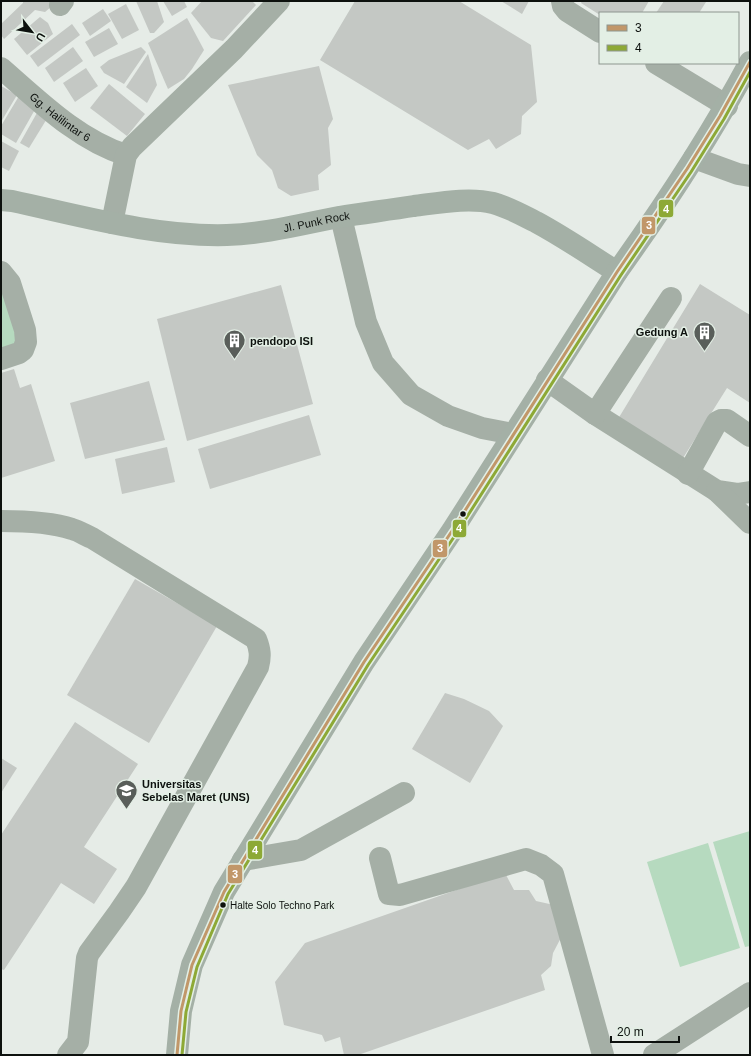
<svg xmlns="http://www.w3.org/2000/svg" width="751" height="1056" font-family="Helvetica,sans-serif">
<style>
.green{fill:#b6dabf}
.building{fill:#c4c8c4}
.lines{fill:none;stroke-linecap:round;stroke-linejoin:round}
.minor{stroke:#a5afa6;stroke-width:22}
.major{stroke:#a4b0a6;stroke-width:22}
.bus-1-casing{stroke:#e3efe5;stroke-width:6}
.bus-2-casing{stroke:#e3efe5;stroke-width:6}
.bus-1{stroke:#c19769;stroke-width:3}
.bus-2{stroke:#8da936;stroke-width:3}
.bus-dot{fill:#0d110e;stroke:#e3efe5;stroke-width:1.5}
.labels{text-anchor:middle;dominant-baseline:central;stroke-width:3;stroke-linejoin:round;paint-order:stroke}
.bus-label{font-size:10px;fill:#0d110e;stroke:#e3efe5;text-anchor:start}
.street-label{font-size:11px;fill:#0d110e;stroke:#e3efe5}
.poi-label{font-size:11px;font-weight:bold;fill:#0d110e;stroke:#e3efe5;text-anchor:start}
.line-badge{stroke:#e3efe5;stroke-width:1.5}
.badge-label{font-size:11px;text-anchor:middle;font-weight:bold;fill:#fff}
</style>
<rect width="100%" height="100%" fill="#e6ece7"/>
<!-- green -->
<g class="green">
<path d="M1,288L12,318L17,344L1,352Z"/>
<path d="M750,831V946L745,947L713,842Z"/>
<path d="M708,843L740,948L680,967L647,862Z"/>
</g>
<!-- building -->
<g class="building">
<path d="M23,1H58L45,12L35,10L4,39L1,35V24L23,3Z"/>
<path d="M136,1H157L164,22L154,33H150Z"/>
<path d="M163,1H184L187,7L172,16Z"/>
<path d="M202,1H252L256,5L223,41L211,38L191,13Z"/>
<path d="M355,1H459L531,45L537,102L522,116L521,134L496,149L489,139L468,150L320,60Z"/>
<path d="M501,1H529L522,14Z"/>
<path d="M582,1H649L642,13H600V15L581,3Z"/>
<path d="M664,1H705L706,2L699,13H656Z"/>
<path d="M126,4L139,30L122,39L108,14Z"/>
<path d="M103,9L111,21L90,36L82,23Z"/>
<path d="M40,17L48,23L53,34L27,55L14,39Z"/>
<path d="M187,18L204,50L192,69L184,79L168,89L148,43Z"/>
<path d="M72,24L80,35L38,67L30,56Z"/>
<path d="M109,28L118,44L94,57L85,42Z"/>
<path d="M73,47L83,61L54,82L45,68Z"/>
<path d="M141,47L146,52L124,84L104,73L100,67L109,60Z"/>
<path d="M148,54L157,85L147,103L126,87Z"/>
<path d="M319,66L333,119L328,128L331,165L318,175L319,190L291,196L278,188L272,170L257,155L228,85Z"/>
<path d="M86,68L98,86L75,102L63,83Z"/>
<path d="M109,84L145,114L127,136L90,108Z"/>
<path d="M1,86L17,95L1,122Z"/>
<path d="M19,96L37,106L16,143L1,134V126Z"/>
<path d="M38,111L48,117L29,148L20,143Z"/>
<path d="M1,141L19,151L9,171L1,167Z"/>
<path d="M700,284L750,315V403L727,388L683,458L618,419Z"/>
<path d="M281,285L313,404L187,441L157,319Z"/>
<path d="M14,369L20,388L31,384L55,461L1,478V373Z"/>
<path d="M149,381L165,440L85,459L70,403Z"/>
<path d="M309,415L321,455L210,489L198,449Z"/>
<path d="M167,447L175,482L122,494L115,459Z"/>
<path d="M135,579L217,626L149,743L67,695Z"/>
<path d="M445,693L464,699L489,711L503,726L470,783L412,749Z"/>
<path d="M75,722L138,764L84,847L117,869L94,904L61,883L4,970L1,969V835Z"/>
<path d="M1,758L17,768L1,793Z"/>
<path d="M505,873L514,890H529L536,901L554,905L565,930L553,953L551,966L541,975L545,990L358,1055H344L340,1037L325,1042L322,1035L284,1025L275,982L305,943Z"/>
</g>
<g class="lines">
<!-- minor -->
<g class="minor">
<path d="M562,1L563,6L567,11L600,32"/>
<path d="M60,5L63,1"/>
<path d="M656,63L727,106"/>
<path id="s1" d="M1,68C39,101 78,140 126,155"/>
<path d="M694,158L738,174L750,176"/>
<path d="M341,217L366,322L383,363L411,395L448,416L482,428L513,434"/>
<path d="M112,223L126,155L132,147L234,49L279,1"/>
<path d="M1,272L10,283L25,330L26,342L23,350L19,353L1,359"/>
<path d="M547,380L595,414L717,491L737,494L750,492"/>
<path d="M595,414L671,298"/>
<path d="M688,474L717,422L721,420H727L750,436"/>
<path d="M717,491L750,523"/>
<path d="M1,521C23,521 51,522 72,529C79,531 85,535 92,538L256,639C260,649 261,656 258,667L136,887L119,912L89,953L87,958L78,1042L68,1055"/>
<path d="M380,858L389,894L400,895L526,859L541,865L553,874L603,1055"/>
<path d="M243,860L301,850L404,793"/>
<path d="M654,1055L750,993"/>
</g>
<!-- major -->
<g class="major">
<path id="s2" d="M1,200L12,201C82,216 155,237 227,235C265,234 302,224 339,217C364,213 389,210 414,206C438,203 469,197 493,203C508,207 522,215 536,222C564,237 590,255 617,272"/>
<path d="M177,1055L181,1011L192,965L224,892L364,662L452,531L617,272C665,205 711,135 750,62"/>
</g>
<defs>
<path id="bus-1" d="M177,1055L181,1011L192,965L224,892L364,662L452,531L617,272L687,169L720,116L750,62"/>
<path id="bus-2" d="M182,1055L186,1012L197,967L228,894L368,665L456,534L621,275L691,172L724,119L750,72"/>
</defs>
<!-- bus-1 casing -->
<use href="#bus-1" class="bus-1-casing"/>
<!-- bus-2 casing -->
<use href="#bus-2" class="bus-2-casing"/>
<!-- bus-1 -->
<use href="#bus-1" class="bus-1"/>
<!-- bus-2 -->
<use href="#bus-2" class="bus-2"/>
</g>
<!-- icons -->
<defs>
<symbol id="building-pin" viewBox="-11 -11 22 30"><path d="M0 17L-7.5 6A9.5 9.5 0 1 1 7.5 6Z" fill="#595e5a" stroke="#e3efe5"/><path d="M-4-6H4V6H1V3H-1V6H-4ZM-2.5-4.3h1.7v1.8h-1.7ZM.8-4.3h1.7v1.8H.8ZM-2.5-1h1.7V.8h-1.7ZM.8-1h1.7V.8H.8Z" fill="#fff"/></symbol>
<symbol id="university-pin" viewBox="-11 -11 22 30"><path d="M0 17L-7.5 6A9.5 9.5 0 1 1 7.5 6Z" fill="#595e5a" stroke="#e3efe5"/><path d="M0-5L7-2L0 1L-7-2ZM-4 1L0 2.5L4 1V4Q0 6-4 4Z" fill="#fff"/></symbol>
</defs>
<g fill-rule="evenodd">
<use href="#building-pin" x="692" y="320" width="25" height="34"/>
<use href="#building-pin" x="222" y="328" width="25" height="34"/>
<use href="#university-pin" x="114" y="778" width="25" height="34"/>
</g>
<!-- markers -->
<g class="bus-dot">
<circle cx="463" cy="514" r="3.5"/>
<circle cx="223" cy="905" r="3.5"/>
</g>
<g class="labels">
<!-- bus labels -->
<g class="bus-label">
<text x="230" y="905">Halte Solo Techno Park</text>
</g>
<!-- street labels -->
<g class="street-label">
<text stroke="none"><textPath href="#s1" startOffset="77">Gg. Halilintar 6</textPath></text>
<text stroke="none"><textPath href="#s2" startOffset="320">Jl. Punk Rock</textPath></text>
</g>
<!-- poi labels -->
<g class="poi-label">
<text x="688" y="332" text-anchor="end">Gedung A</text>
<text x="250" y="341">pendopo ISI</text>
<text x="142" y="784">Universitas<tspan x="142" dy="13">Sebelas Maret (UNS)</tspan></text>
</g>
</g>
<g class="line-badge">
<rect x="658" y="199" width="16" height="19" rx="4" fill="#8da936"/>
<rect x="641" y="216" width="15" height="19" rx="4" fill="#c19769"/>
<rect x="452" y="519" width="15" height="19" rx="4" fill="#8da936"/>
<rect x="432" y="539" width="16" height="19" rx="4" fill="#c19769"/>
<rect x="247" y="840" width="16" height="20" rx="4" fill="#8da936"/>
<rect x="227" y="864" width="16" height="20" rx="4" fill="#c19769"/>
</g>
<g class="badge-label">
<text x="666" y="213">4</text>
<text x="649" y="229">3</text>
<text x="459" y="532">4</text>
<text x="440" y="552">3</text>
<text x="255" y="854">4</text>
<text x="235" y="878">3</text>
</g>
<!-- border -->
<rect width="751" height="1056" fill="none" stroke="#0d110e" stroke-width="4"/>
<!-- legend -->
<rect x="599" y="12" width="140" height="52" fill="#e3efe5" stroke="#8d968f"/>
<rect x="607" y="25" width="20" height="6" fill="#c19769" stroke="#8d968f"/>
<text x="635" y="32" font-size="12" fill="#0d110e">3</text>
<rect x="607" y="45" width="20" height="6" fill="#8da936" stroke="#8d968f"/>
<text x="635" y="52" font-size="12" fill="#0d110e">4</text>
<!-- north arrow -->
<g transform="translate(32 32) rotate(121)" stroke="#e3efe5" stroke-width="3" paint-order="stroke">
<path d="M0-3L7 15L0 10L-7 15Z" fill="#0d110e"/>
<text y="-6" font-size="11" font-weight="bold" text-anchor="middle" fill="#0d110e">U</text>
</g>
<!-- scale -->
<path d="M611 1036v6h68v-6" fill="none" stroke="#0d110e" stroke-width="2"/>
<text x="617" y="1036" font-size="12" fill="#0d110e" stroke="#e3efe5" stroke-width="3" paint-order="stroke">20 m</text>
</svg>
